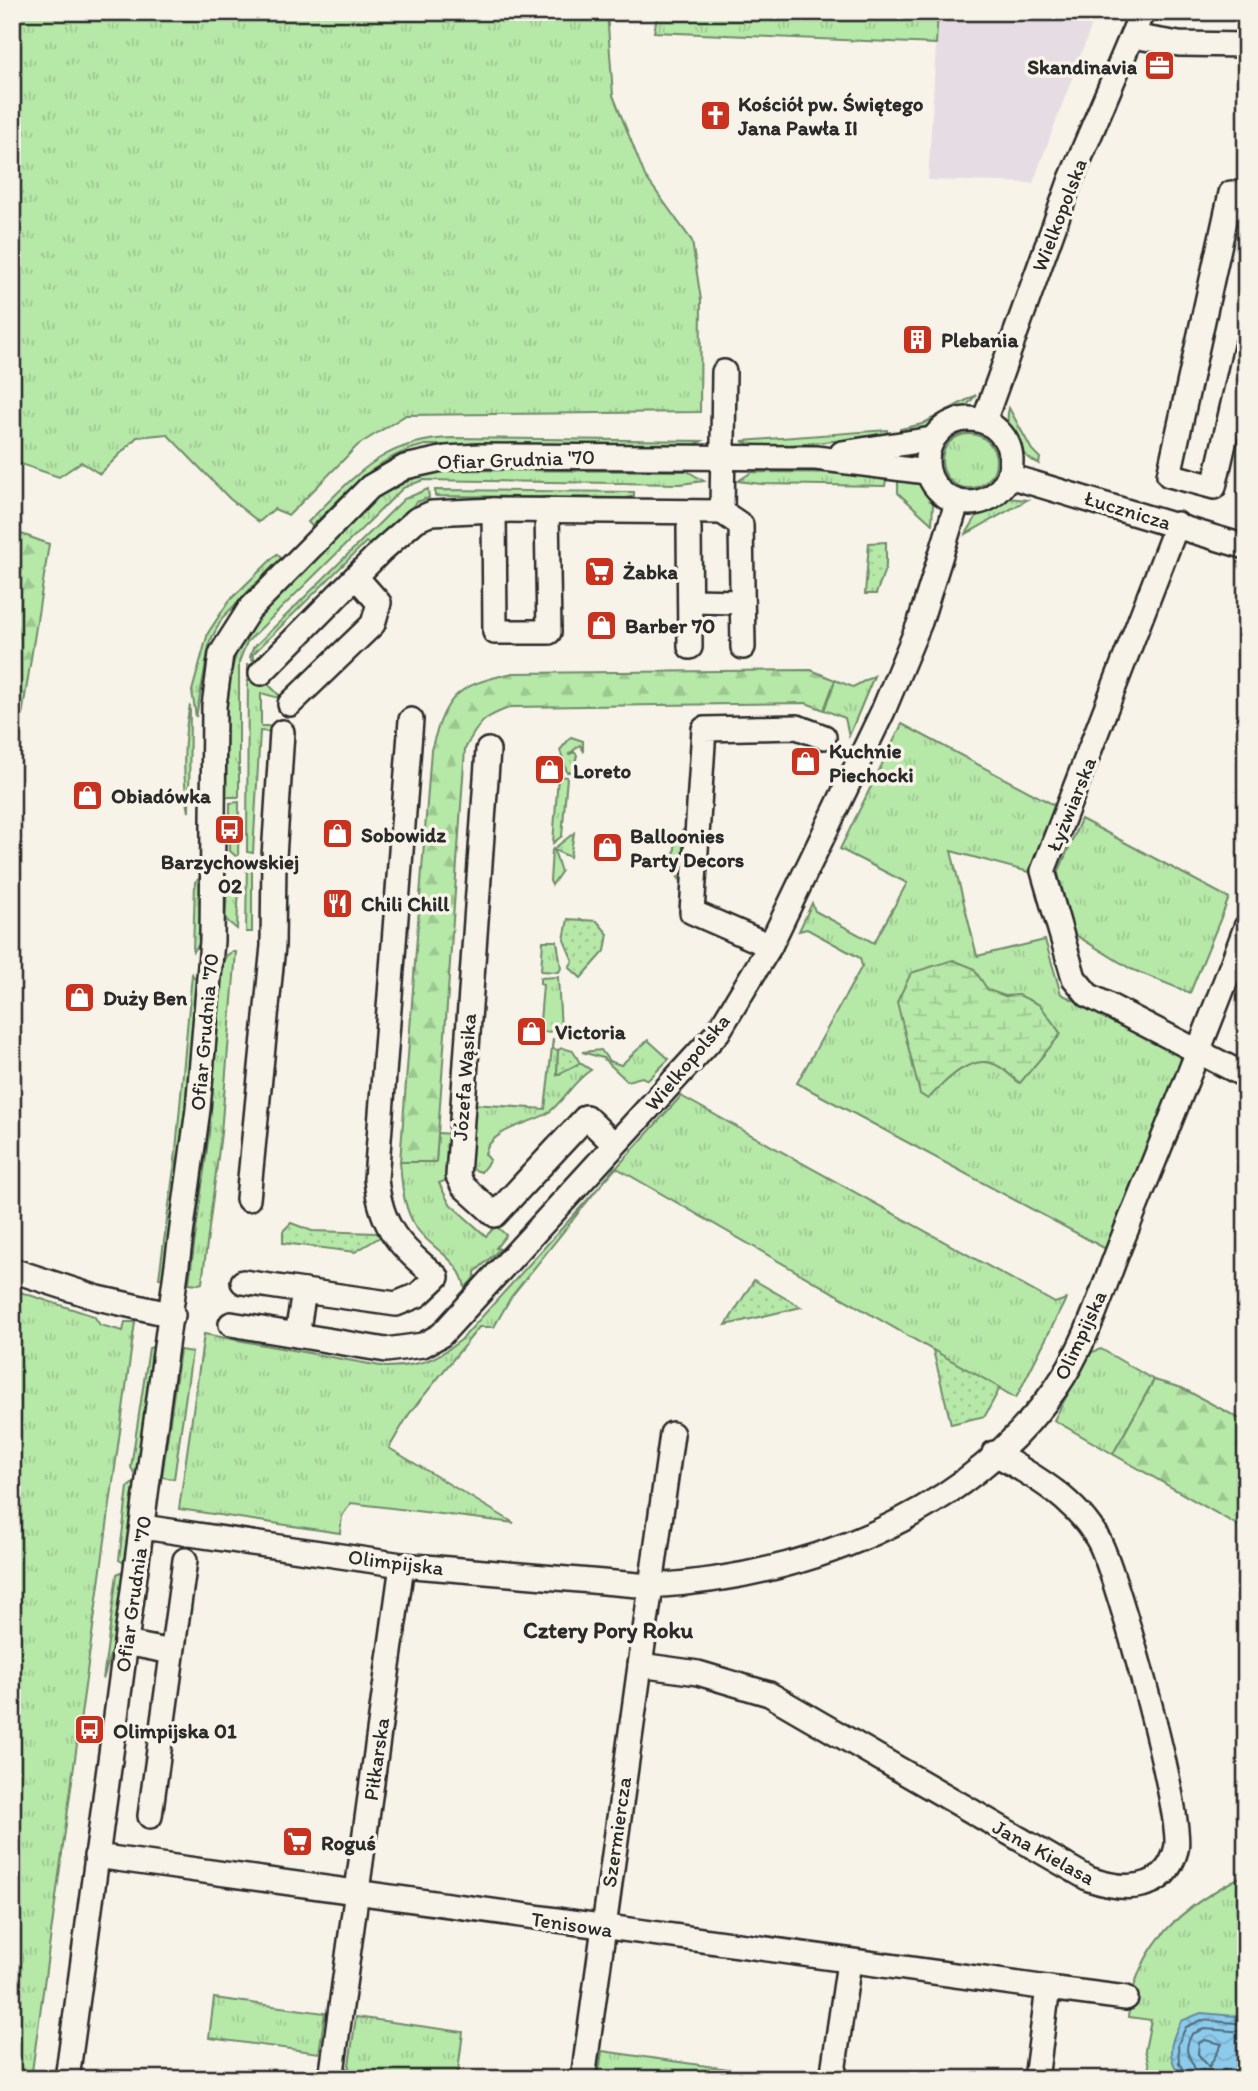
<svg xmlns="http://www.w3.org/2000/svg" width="1258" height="2091" font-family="Itim,sans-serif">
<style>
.built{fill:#e6dde4}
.grass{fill:url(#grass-tufts);stroke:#708a6a;stroke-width:2}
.forest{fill:url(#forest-firs);stroke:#708a6a;stroke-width:2}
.wetland{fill:url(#wetland-marsh);stroke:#708a6a;stroke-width:2}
.park{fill:url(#park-dots);stroke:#708a6a;stroke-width:2}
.water{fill:url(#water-waves);stroke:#658b9f;stroke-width:2}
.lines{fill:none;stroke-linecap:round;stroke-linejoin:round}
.shore{stroke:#526b78;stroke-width:2}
.minor-casing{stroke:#2b2b2b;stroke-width:28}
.minor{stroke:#f7f3e8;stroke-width:23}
.labels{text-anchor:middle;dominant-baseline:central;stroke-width:7;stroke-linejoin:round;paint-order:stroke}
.poi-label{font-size:21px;font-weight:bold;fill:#2b2b2b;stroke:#f7f3e8;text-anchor:start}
.street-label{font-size:21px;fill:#2b2b2b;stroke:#f7f3e8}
.neighbourhood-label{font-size:23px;font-weight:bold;fill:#2b2b2b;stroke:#f7f3e8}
</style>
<defs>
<pattern id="grass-tufts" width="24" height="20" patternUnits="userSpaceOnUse" patternTransform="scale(1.75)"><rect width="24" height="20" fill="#b6e8a8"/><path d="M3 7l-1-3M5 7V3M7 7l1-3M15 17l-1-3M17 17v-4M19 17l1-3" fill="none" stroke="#9dc791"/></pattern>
<pattern id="forest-firs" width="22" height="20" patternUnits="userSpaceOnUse" patternTransform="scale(1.75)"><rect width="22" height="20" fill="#b6e8a8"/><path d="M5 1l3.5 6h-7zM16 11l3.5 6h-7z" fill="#9dc791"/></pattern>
<pattern id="wetland-marsh" width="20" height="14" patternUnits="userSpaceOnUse" patternTransform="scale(1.75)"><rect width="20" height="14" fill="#b6e8a8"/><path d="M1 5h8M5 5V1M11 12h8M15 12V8" fill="none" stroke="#9dc791"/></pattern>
<pattern id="park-dots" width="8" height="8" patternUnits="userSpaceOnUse" patternTransform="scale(1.75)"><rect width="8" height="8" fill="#b6e8a8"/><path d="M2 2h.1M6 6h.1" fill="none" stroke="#9dc791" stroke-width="1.8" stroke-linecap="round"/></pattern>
<pattern id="water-waves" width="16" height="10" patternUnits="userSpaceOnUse" patternTransform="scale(1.75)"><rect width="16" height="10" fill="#8ccbec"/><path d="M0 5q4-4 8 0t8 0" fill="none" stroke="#79aecb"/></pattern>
</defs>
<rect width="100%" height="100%" fill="#f7f3e8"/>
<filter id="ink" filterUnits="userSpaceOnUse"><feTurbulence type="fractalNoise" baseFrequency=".0143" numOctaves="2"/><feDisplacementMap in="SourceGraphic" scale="14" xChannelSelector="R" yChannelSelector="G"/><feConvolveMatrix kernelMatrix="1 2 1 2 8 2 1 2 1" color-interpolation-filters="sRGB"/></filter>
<g filter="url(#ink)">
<!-- built -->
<path class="built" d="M938,12H1092L1093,22L1033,183L928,180Z"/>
<!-- grass -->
<g class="grass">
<path d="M12,12H607L613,95L645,176L692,241L701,300L700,412L406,415L358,445L289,515L274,509L259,522L230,499L167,434L137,437L100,474L81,462L59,477L12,461Z"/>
<path d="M658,12H938L936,44L654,32Z"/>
<path d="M976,395L961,412L946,416L925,430L898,435L900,429L922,424Z"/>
<path d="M1009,408L1032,450L1040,458L1039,464C1019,455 1003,430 1009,408Z"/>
<path d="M887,430V436L758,448L742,441Z"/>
<circle cx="969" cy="461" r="27"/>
<path d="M453,438L702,441L691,447L425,445C376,456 346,493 312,526L308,522C354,477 383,439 453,438Z"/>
<path d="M445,470L687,471L704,481L680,484L423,480L403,488L247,642L239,662V797H226L227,689L237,650L248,628L283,589L378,496L413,478Z"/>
<path d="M752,472L887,473L885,486L761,484L738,481Z"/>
<path d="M898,473L922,483L933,504L932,524L898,493Z"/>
<path d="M428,489L429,498L417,502L371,546L366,542L252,655L262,669L250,657L253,648L404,499Z"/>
<path d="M435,490L634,492V496L626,498L435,496Z"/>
<path d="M1008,498L1027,500L966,534L978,514Z"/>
<path d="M277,554L281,558L223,617L210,641L196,717L192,691L208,633L229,601Z"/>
<path d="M248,664L279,695V698L261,693V726H270V732L260,731L253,853L247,852Z"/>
<path d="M874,676L849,736L845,718L824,710L835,680L853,687Z"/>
<path d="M190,705L189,812C182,779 183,738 190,705Z"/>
<path d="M902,724L1056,806L1029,872L951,851L977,956L1045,940L1061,994L1186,1053L1106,1249L797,1083L862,966L860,958L807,929L799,931L812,903L815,911L874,943L907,883L840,849Z"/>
<path d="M571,737L583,741V750L580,745L568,755L574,752L577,755L573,772H567L560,750Z"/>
<path d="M558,776L567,777L562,836L553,843Z"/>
<path d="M239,802L238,858L230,851V803Z"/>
<path d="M1081,819L1229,898L1190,993L1131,969L1074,934L1058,873Z"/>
<path d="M574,833L570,857L554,850L561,872L552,885L550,881L552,850Z"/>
<path d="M247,858H252V932H246Z"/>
<path d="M200,878V944L193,951L195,882Z"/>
<path d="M228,879L239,884L237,929L225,919Z"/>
<path d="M543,941H557L561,968L559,972L541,971Z"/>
<path d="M232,952H236L221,1133L202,1283L199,1284L189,1283L209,1134L222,966L226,956Z"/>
<path d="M192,974L197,981L189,1093L166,1279L159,1278L175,1161Z"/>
<path d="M558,977L561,1030L539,1033L543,985L540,984V978Z"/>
<path d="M553,1038V1049L558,1050L557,1075L580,1063L591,1070C573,1081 564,1101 548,1113C529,1125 491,1128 485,1154L490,1160L481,1172L466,1167L473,1104L545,1109Z"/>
<path d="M648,1040L669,1059L648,1080L642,1077L627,1081L603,1058L582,1052L601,1050L609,1061L621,1065Z"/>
<path d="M681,1096L1055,1303L1066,1299L1016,1398L615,1167L511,1297L494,1327H479L409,1414L389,1448L514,1523L351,1503L342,1516L340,1533L179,1509L204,1334L386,1367C420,1366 434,1361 461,1340Z"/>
<path d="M438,1133L453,1134L452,1178L439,1183L449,1203L486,1236L496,1226L506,1235L496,1248L500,1249L475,1272V1277L465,1288C461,1260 434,1251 418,1230C403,1209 402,1186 400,1162H436Z"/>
<path d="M14,1290L94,1316L100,1325L123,1331L125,1322H135L31,2079H12Z"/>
<path d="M156,1346L138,1474L134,1473L131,1467L149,1348Z"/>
<path d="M1101,1349L1154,1380L1113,1454L1054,1420L1089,1353Z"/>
<path d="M180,1350L192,1352L174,1479L162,1477Z"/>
<path d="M132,1484H137L124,1563L119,1560L128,1487Z"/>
<path d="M123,1571L114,1641L103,1680L117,1574Z"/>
<path d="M1246,1874V2079H1152L1145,2050L1151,2020L1128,2017C1136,1943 1183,1906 1246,1874Z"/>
<path d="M214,1998L325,2013L319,2053L209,2038Z"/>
<path d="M356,2017L463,2032L457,2079H347Z"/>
<path d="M602,2051L798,2079H598Z"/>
</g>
<!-- forest -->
<g class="forest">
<path d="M16,532L49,544L12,780V534Z"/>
<path d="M811,670L835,680L824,710L806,703L512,707C484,716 478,723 465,749L436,1162H400L431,750C447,694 455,686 513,673Z"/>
<path d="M1154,1380L1182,1388L1246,1422V1530L1113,1454Z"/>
</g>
<!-- wetland -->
<path class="wetland" d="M953,960L973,968L988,990L1005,996L1019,995L1040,1005L1061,1034L1020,1083C1012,1078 1006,1070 998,1066C972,1051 944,1082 928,1099L920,1094L897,1002L911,973Z"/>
<!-- park -->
<g class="park">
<path d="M886,542V566L876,594H865L869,543Z"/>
<path d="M689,825L687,861L679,879L673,870L676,836Z"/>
<path d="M568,919L597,921L608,934L605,951L581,978L569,967L573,961L564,940Z"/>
<path d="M562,1048L573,1051L580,1063L557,1075L558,1050Z"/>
<path d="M291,1223L312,1231L377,1233L380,1237L355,1252L283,1243V1231Z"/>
<path d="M754,1280L801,1307L726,1325Z"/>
<path d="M933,1350L1000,1388L985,1416L951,1424Z"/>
</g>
<!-- water -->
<path class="water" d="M1201,2013L1246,2017V2055L1234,2079H1184C1165,2058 1169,2044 1181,2021Z"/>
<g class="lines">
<!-- shore -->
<g class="shore">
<path d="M1205,2040L1222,2044L1209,2067L1198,2054L1199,2043Z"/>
<path d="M1188,2079L1179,2063L1178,2044L1186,2027L1202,2020L1246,2024"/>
<path d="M1197,2079C1196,2058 1179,2057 1192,2034L1204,2029L1246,2032"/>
</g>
<defs>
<g id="minor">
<path d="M1132,36L1179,44L1246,45"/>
<path d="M1246,194L1231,193L1169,475L1214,487L1246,347"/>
<circle cx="969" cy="461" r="42"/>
<path d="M984,421L1071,179L1142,12"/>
<path d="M842,453L932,439"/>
<path d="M1009,476L1246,547"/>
<path d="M494,510L495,632H549L547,510"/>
<path d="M722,512L741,525L743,647"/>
<path d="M1177,524L1043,871L1074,978L1088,995L1246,1076"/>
<path d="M689,528L690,647"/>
<path d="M690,601L742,602"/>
<path d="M261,673L381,551L416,520L432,513L494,510L722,512L724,372"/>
<path d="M290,704L373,624L379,603L357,578"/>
<path d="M488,750L458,1176L463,1186L495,1215L586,1117L614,1144"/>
<path d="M770,946L692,912L704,729L797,727L824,737"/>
<path d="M248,1199L273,946L274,857L282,732"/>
<path d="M12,1270L98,1298L173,1315"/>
<path d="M243,1282L304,1291"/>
<path d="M231,1324L386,1350L423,1345L441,1335L718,1032L770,946L883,711L920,622L957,503"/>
<path d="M297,1335L304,1291L396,1304L418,1295L437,1277C400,1246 381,1229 376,1179L411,720"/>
<path d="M143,1527L402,1565L650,1586C804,1577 963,1518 1056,1388C1087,1344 1103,1287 1123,1238C1165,1134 1207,1032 1246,927"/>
<path d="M126,1643L172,1652"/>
<path d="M640,1665L698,1673L769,1694L1089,1879C1123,1891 1165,1893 1176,1850C1185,1819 1117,1574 1099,1541C1076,1499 1034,1476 994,1453"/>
<path d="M150,1816L185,1560"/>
<path d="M96,1856L1048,1988L1036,2079"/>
<path d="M1048,1988L1126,1998"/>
<path d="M67,2079L198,1109L212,941L214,706L221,654L249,610L370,487L405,467L446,458L479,456L816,458L927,472"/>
<path d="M331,2079L402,1565"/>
<path d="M583,2079L672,1434"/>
<path d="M832,2079L849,1962"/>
</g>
</defs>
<!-- minor casing -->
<use href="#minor" class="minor-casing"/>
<!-- minor -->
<use href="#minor" class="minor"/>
</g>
</g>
<!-- icons -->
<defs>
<symbol id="office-square" viewBox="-11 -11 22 22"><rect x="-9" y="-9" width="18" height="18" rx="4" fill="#c8321e" stroke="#f7f3e8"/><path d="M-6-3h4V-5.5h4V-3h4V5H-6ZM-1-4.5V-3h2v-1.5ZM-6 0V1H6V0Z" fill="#fff"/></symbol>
<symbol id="church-square" viewBox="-11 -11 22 22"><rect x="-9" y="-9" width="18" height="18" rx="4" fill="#c8321e" stroke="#f7f3e8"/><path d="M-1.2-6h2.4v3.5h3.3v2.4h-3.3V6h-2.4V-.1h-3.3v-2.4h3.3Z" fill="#fff"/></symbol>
<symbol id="building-square" viewBox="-11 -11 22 22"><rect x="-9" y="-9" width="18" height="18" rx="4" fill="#c8321e" stroke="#f7f3e8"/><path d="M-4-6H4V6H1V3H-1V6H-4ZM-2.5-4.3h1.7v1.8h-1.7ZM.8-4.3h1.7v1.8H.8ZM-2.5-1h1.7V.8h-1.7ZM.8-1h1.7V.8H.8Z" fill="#fff"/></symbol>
<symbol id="supermarket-square" viewBox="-11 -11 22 22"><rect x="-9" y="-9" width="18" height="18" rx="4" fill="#c8321e" stroke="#f7f3e8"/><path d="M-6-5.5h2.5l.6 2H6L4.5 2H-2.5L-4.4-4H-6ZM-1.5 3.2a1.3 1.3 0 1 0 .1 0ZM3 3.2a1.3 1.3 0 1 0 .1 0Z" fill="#fff"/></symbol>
<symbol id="shop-square" viewBox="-11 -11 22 22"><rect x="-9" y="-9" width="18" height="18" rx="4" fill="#c8321e" stroke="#f7f3e8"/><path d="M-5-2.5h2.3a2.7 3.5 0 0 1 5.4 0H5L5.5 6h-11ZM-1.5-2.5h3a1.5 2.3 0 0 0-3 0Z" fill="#fff"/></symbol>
<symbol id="bus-square" viewBox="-11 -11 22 22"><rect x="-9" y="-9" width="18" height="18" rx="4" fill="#c8321e" stroke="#f7f3e8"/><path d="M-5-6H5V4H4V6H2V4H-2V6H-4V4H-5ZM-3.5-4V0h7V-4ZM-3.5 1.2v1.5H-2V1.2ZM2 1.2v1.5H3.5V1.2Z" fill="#fff"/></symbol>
<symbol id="restaurant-square" viewBox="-11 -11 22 22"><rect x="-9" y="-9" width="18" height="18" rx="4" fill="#c8321e" stroke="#f7f3e8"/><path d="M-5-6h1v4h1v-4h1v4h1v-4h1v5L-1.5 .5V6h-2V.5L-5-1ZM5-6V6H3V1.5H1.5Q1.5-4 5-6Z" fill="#fff"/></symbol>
</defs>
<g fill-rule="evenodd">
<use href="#office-square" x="1142" y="48" width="35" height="35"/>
<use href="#church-square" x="698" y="98" width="35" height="35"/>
<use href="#building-square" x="900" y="322" width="35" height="35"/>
<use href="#supermarket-square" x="582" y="554" width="35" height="35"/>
<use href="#shop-square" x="584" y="608" width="35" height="35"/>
<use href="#shop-square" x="788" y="744" width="35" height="35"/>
<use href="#shop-square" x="532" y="752" width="35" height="35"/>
<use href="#shop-square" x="70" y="778" width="35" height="35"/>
<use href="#bus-square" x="212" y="812" width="35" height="35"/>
<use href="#shop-square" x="320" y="816" width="35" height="35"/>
<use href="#shop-square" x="590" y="830" width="35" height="35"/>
<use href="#restaurant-square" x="320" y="886" width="35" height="35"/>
<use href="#shop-square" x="62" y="980" width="35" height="35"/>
<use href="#shop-square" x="514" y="1014" width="35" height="35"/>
<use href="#bus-square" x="72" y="1712" width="35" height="35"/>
<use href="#supermarket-square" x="280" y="1824" width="35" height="35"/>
</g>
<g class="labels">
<!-- poi labels -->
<g class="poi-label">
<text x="1137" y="66" text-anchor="end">Skandinavia</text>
<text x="738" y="103">Kościół pw. Świętego<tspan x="738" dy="24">Jana Pawła II</tspan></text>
<text x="941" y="339">Plebania</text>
<text x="623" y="571">Żabka</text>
<text x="625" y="625">Barber 70</text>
<text x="829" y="750">Kuchnie<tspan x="829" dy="24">Piechocki</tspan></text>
<text x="573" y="770">Loreto</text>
<text x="111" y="795">Obiadówka</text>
<text x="361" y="834">Sobowidz</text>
<text x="630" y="835">Balloonies<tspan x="630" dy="24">Party Decors</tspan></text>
<text x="230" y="861" text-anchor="middle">Barzychowskiej<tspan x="230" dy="24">02</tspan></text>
<text x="361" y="903">Chili Chill</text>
<text x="103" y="997">Duży Ben</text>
<text x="555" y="1031">Victoria</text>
<text x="113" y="1730">Olimpijska 01</text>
<text x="321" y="1842">Roguś</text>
</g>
<!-- street labels -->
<g class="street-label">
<text transform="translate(1059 215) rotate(-69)">Wielkopolska</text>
<text transform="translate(516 459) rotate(-2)">Ofiar Grudnia '70</text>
<text transform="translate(1128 510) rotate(17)">Łucznicza</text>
<text transform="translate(1071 804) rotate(-68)">Łyżwiarska</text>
<text transform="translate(204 1032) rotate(-85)">Ofiar Grudnia '70</text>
<text transform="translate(687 1062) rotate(-50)">Wielkopolska</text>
<text transform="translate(464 1077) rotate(-86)">Józefa Wąsika</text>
<text transform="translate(1080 1335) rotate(-65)">Olimpijska</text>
<text transform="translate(396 1562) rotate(7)">Olimpijska</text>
<text transform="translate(133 1594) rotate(-82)">Ofiar Grudnia '70</text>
<text transform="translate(376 1759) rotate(-82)">Piłkarska</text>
<text transform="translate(616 1832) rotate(-82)">Szermiercza</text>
<text transform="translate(1044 1852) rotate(29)">Jana Kielasa</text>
<text transform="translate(572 1924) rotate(8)">Tenisowa</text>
</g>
<!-- neighbourhood labels -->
<g class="neighbourhood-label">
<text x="608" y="1630">Cztery Pory Roku</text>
</g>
</g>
<!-- margin -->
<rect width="1258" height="2091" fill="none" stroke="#f7f3e8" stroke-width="42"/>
<rect x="21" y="21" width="1216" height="2049" fill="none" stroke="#2b2b2b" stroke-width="2.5" filter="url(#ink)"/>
</svg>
